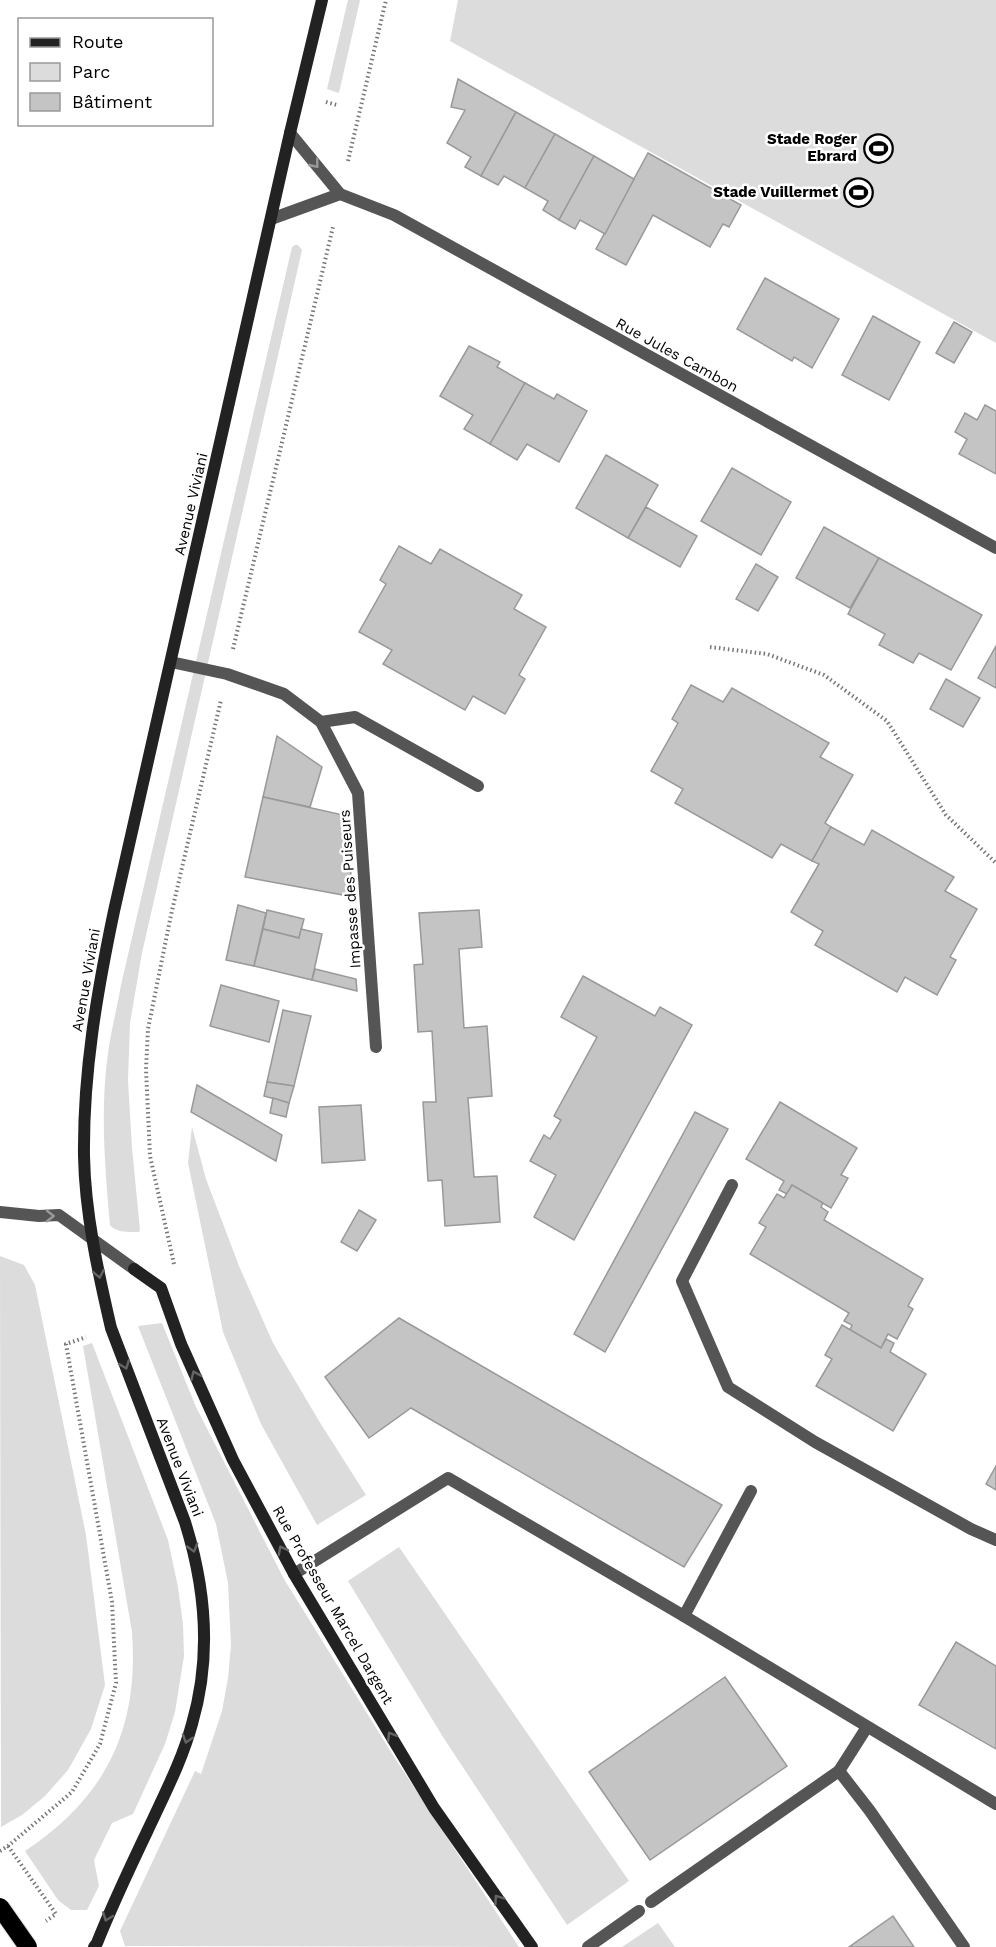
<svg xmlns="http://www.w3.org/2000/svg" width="996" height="1947" font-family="'Work Sans',sans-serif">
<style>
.green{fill:#dcdcdc}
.building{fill:#c4c4c4;stroke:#999;stroke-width:1.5}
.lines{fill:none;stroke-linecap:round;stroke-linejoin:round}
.path{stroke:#777;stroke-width:4;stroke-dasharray:1.5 3;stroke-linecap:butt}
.lane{stroke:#555;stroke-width:12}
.street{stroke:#555;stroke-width:12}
.secondary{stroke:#222;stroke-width:12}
.highway-bridge-casing{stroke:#dbdbdb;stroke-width:20;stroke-linecap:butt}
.highway-bridge{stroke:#000;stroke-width:18}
.oneway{stroke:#999}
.oneway2{stroke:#646464}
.labels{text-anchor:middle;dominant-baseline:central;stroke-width:5;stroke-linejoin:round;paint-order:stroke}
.poi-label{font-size:15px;font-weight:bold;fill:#000;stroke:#fff;text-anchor:end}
.street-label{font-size:15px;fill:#000;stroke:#fff}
</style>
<rect width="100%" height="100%" fill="#fff"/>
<!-- green -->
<g class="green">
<path d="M348,0H360L339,93L327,89Z"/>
<path d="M458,0H996V343L450,41Z"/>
<path d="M295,245H298L302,250L142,953L130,1023L128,1080L132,1148L140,1230L139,1232C130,1232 116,1233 110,1225C105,1169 100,1110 108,1053C111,1031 117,1008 121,985L292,247Z"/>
<path d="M192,1127L206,1179L239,1266L273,1343L319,1421L366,1495L317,1525L261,1424L223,1332L188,1163Z"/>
<path d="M0,1256L24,1265L35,1285L86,1535L105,1685L91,1729L68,1770L45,1796L22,1815L1,1827Z"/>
<path d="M162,1323L196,1407L284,1579L391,1752L519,1947L125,1946L120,1931L195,1771L201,1774L222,1711L228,1678L231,1645L228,1583L216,1524L138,1326Z"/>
<path d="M92,1343L168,1540L178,1587L183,1624L184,1656L175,1712L165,1744L133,1814L112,1823L94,1860L99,1886L87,1910H71L58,1900L25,1851C106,1797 139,1730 132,1632L83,1346Z"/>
<path d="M399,1547L629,1881L567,1925L443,1737L348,1581Z"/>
<path d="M658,1923L675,1947H622Z"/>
</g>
<!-- building -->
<g class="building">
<path d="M458,79L516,112L481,176L465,167L471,157L447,143L465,110L451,107Z"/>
<path d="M516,112L555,134L525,188L504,176L498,185L481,176Z"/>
<path d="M555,134L594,156L559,220L543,210L548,201L525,188Z"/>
<path d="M648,153L741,205L729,227L723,224L710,247L653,215L626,265L596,249Z"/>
<path d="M594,156L634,179L605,234L580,220L575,229L559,220Z"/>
<path d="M765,278L839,319L812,368L794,357L792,361L737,329Z"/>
<path d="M873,316L920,342L889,400L842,375Z"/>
<path d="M954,322L972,332L954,363L936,353Z"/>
<path d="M469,346L500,362L497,367L525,383L490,444L464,429L473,415L440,396Z"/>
<path d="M525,383L554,399L557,394L587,411L559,462L527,444L517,460L490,444Z"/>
<path d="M985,405L996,411V474L959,454L967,439L955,432L965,413L977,420Z"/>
<path d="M606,455L658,485L628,538L576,508Z"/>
<path d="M732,468L791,502L761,555L701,521Z"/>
<path d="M646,507L697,536L680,567L628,538Z"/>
<path d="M824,527L879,558L850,608L796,578Z"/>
<path d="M399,546L431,564L440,549L522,595L514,609L546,627L519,675L525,679L505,714L473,696L465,710L383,664L392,650L359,632L386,584L380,580Z"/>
<path d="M879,558L982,615L951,670L919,653L913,663L879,645L885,634L848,614Z"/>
<path d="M756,564L778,577L758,611L736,599Z"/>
<path d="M996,646V688L978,678Z"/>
<path d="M946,679L980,698L963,727L930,709Z"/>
<path d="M691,685L723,702L732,688L829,743L820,757L853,775L825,823L831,827L812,861L781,844L772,858L675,803L683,789L651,771L678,723L672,719Z"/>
<path d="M277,736L322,767L310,807L263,797Z"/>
<path d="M263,797L343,815L354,897L245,877Z"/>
<path d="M831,827L864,845L872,830L954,877L945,891L977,909L950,957L956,960L937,995L905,977L897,992L815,945L823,931L791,912L819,864L812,861Z"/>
<path d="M238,905L266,913L254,966L226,960Z"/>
<path d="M267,910L304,919L299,938L263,929Z"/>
<path d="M479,910L482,947L459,949L464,1028L487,1026L492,1096L468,1098L474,1177L497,1176L500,1222L445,1226L442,1180L428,1181L423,1102H436L432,1031L418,1032L414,965L423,964L419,913Z"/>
<path d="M263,929L299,938L301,929L322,934L312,980L254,966Z"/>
<path d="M315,969L356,979L357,991L312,980Z"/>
<path d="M583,976L655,1016L660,1007L692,1025L574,1240L534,1217L556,1175L530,1161L544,1135L550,1139L561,1120L554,1116L597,1037L561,1017Z"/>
<path d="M221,985L279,1001L269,1042L210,1026Z"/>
<path d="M283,1010L311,1016L294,1086L267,1082Z"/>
<path d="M267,1082L294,1086L289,1103L264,1096Z"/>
<path d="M197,1085L282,1135L276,1161L191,1112Z"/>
<path d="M273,1098L289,1103L286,1117L270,1113Z"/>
<path d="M780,1102L857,1148L841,1175L848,1178L831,1208L792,1185L787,1194L779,1190L784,1181L746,1159Z"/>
<path d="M361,1105L365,1160L322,1163L319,1107Z"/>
<path d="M695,1112L728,1129L605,1352L574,1334Z"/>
<path d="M792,1185L823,1203L821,1207L828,1212L824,1220L923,1279L908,1306L913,1309L897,1339L888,1334L881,1348L850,1330L852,1325L844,1321L849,1313L750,1254L766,1227L759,1223L777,1194L784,1198Z"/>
<path d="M359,1210L376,1220L357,1251L341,1242Z"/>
<path d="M399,1318L722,1505L684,1567L411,1408L369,1438L325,1377Z"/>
<path d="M842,1325L881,1348L886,1339L894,1343L890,1352L926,1374L893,1431L816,1386L832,1359L825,1355Z"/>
<path d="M996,1466V1490L986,1484Z"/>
<path d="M956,1642L996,1666V1749L919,1705Z"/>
<path d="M725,1677L787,1766L650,1860L589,1772Z"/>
<path d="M893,1916L914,1947H849Z"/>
</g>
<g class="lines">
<!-- path -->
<g class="path">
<path d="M326,102L337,105"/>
<path d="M348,161L386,0"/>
<path d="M710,647L767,654L824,675L887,721L946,815L996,863"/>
<path d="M233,649L333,227"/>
<path d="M174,1264L150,1156L146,1069L148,1029L171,915L221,700"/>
<path d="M8,1846L56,1914L46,1921"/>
<path d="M0,1851L8,1846L72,1792L100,1744L116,1683L112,1602L66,1344L86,1337"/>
</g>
<!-- lane -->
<g class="lane">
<path d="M321,722L355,717L478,786"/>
<path d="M732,1185L682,1281L728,1387L815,1442L971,1529L996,1540"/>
<path d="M294,1574L448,1478L684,1616L751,1491"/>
<path d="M684,1616L996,1804"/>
<path d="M867,1727L839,1771L870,1811L964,1947"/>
<path d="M651,1902L839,1771"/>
<path d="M588,1947L639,1911"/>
</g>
<!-- street -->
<g class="street">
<path d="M290,133L340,194L394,215L996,548"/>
<path d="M271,219L340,194"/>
<path d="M171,662L227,674L284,694L321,722L358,793L376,1047"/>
<path d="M0,1212L39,1216L59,1215L134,1269"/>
</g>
<!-- secondary -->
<g class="secondary">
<path d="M134,1269L161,1288L181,1344L233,1460L294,1574L434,1808L532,1947"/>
<path d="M94,1947L97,1943C114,1900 134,1859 154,1817C168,1787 183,1757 192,1724C212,1656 206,1589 185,1522L111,1328C98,1272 85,1213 84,1156C83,1073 97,992 114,911L290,133L322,0"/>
</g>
<defs>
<path id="highway-bridge" d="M0,1907L28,1947"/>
</defs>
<!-- highway-bridge casing -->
<use href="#highway-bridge" class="highway-bridge-casing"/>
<!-- highway-bridge -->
<use href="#highway-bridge" class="highway-bridge"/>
</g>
<!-- one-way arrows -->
<defs><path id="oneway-chevron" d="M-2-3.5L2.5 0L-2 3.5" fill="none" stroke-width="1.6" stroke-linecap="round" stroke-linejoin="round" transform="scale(1.5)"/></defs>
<g class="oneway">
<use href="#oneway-chevron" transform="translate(315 164) rotate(51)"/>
<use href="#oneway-chevron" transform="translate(50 1216)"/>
</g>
<g class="oneway2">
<use href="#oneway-chevron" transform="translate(99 1274) rotate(79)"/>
<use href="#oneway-chevron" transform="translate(125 1365) rotate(69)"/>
<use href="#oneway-chevron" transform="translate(195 1375) rotate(-114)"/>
<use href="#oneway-chevron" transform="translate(193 1548) rotate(74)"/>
<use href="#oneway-chevron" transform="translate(282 1550) rotate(-118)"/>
<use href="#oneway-chevron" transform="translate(391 1736) rotate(-121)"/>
<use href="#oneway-chevron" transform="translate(187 1739) rotate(108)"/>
<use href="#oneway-chevron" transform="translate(498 1899) rotate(-125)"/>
<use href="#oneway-chevron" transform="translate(107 1917) rotate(111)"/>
</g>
<!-- icons -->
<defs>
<symbol id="stadium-ring" viewBox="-11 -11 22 22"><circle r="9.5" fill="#fff" stroke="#000" stroke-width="1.5"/><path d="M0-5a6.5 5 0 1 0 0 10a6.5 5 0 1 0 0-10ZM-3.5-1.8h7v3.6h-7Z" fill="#000"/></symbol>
</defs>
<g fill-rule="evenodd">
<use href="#stadium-ring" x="862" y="132" width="33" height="33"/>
<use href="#stadium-ring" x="842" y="176" width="33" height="33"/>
</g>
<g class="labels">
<!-- poi labels -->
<g class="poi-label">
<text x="857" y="139">Stade Roger<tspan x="857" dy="17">Ebrard</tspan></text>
<text x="838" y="192">Stade Vuillermet</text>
</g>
<!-- street labels -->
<g class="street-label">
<text transform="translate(677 355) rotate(29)">Rue Jules Cambon</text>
<text transform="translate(191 504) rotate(-77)">Avenue Viviani</text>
<text transform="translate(350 889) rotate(-94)">Impasse des Puiseurs</text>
<text transform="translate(86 980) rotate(-80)">Avenue Viviani</text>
<text transform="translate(180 1467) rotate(69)">Avenue Viviani</text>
<text transform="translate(333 1605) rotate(60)">Rue Professeur Marcel Dargent</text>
</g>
</g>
<!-- legend -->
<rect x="18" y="18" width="195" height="108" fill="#ffffff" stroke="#999999" stroke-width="1.5"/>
<rect x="30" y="38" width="30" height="9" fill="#222222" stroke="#999999" stroke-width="1.5"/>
<text x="72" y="48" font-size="18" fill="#000000">Route</text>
<rect x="30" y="63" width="30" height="18" fill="#dcdcdc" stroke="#999999" stroke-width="1.5"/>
<text x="72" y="78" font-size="18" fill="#000000">Parc</text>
<rect x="30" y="93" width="30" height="18" fill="#c4c4c4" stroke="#999999" stroke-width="1.5"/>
<text x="72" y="108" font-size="18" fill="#000000">Bâtiment</text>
</svg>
